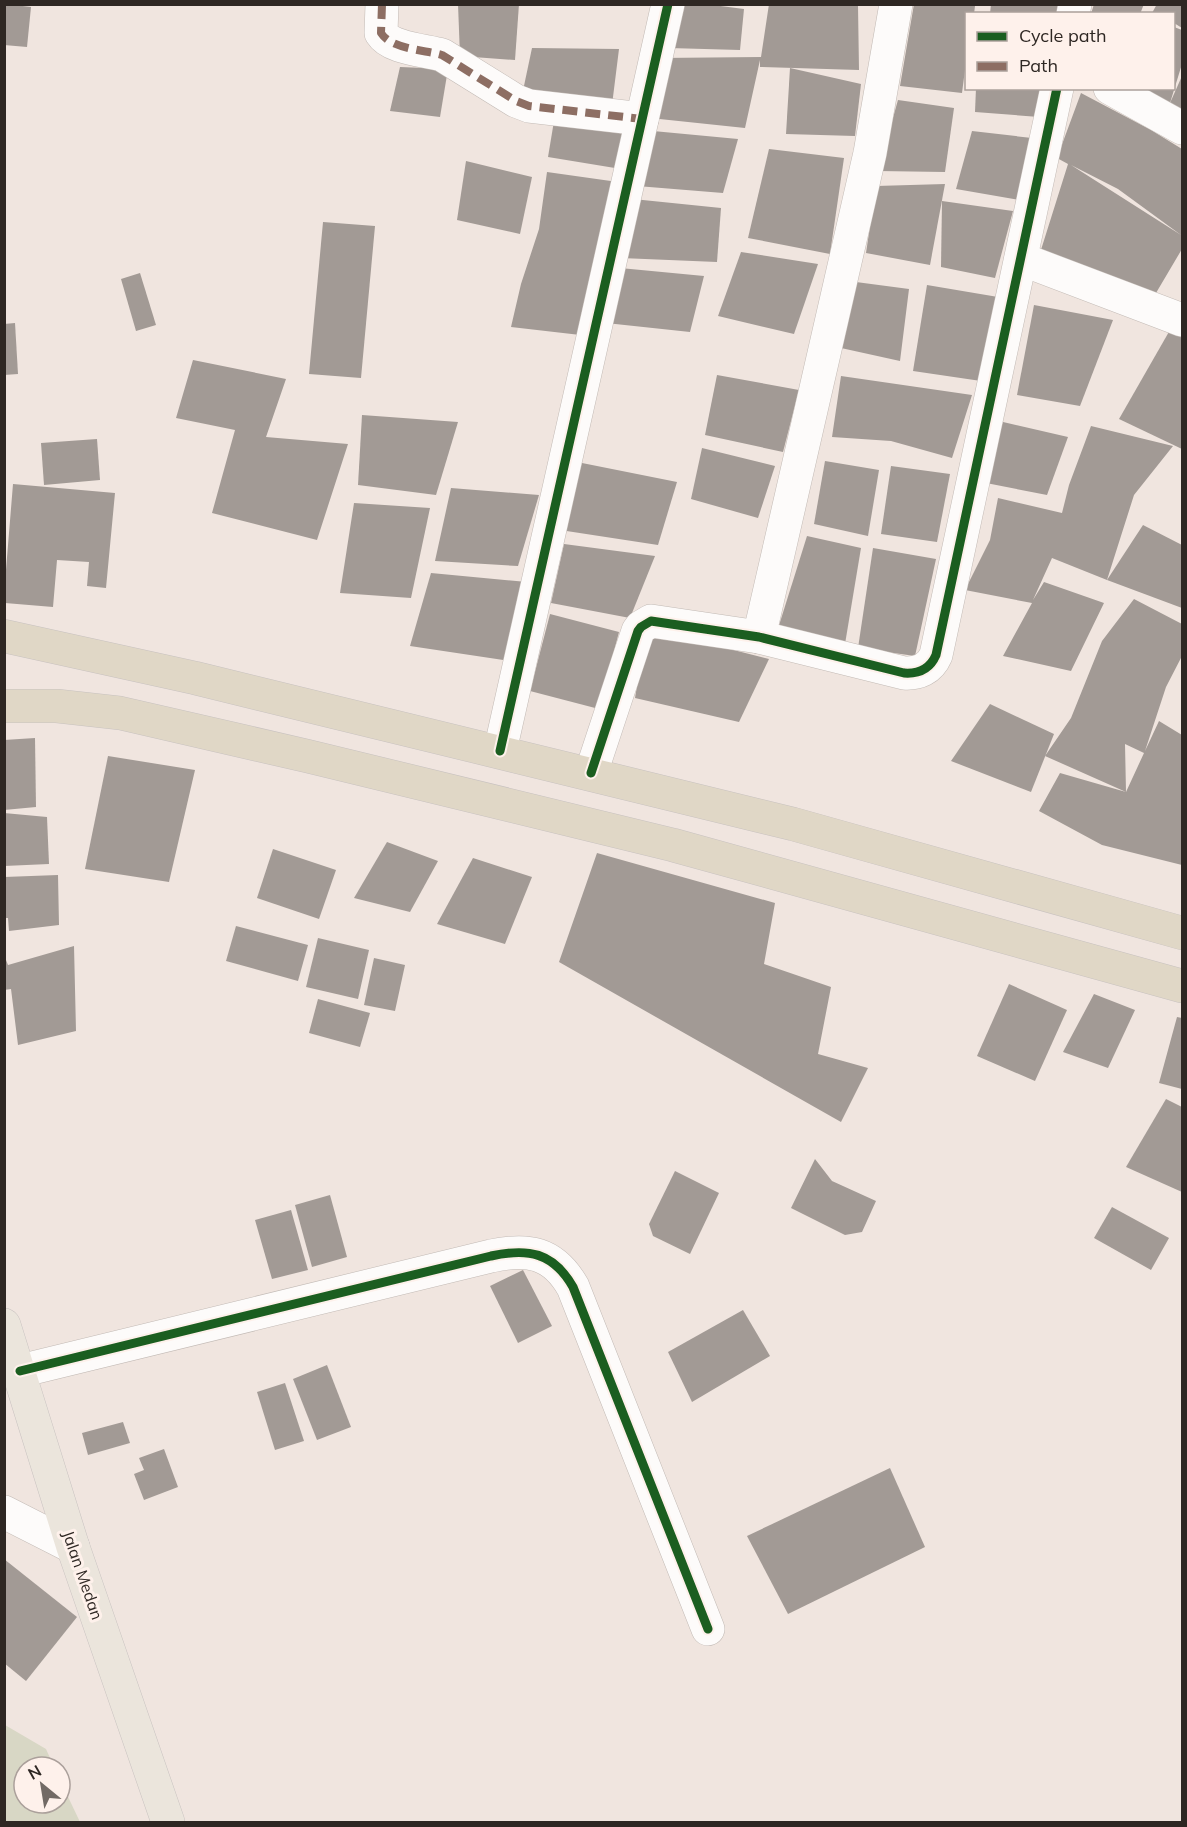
<svg xmlns="http://www.w3.org/2000/svg" width="1187" height="1827" font-family="Mulish,sans-serif">
<style>
.green{fill:#d8d7c5}
.building{fill:#a29a95;fill-rule:evenodd}
.lines{fill:none;stroke-linecap:round;stroke-linejoin:round}
.minor-casing{stroke:#c2bab5;stroke-width:34}
.major-casing{stroke:#c8c2c0;stroke-width:34}
.highway-casing{stroke:#c8c2c0;stroke-width:34}
.minor{stroke:#fdfbfa;stroke-width:33}
.major{stroke:#ebe5dc;stroke-width:33}
.highway{stroke:#e0d7c6;stroke-width:33}
.quiet{stroke:#8d6e63;stroke-width:8;stroke-dasharray:15 8;stroke-linecap:butt}
.cycleway-casing{stroke:#fef1eb;stroke-width:13}
.cycleway{stroke:#1b5e20;stroke-width:9}
.labels{text-anchor:middle;dominant-baseline:central;stroke-width:6;stroke-linejoin:round;paint-order:stroke}
.street-label{font-size:16px;fill:#2e2723;stroke:#fef1eb}
</style>
<rect width="100%" height="100%" fill="#f0e5df"/>
<!-- green -->
<path class="green" d="M5,1725L46,1749L54,1767H24V1803H60V1780L80,1822H5Z"/>
<!-- building -->
<g class="building">
<path d="M6,4L31,7L27,47L4,45Z"/>
<path d="M458,4H519L515,60L460,56Z"/>
<path d="M674,4H705L744,9L740,50L669,48Z"/>
<path d="M769,4L858,6L859,70L760,67V60L745,128L650,118L659,58L761,57Z"/>
<path d="M914,4L975,6L974,14H966V62L962,93L900,86Z"/>
<path d="M991,4H1064L1063,14H990Z"/>
<path d="M1094,4H1144L1140,14H1091Z"/>
<path d="M1157,4H1182V28L1174,23V14L1152,13Z"/>
<path d="M1174,27L1182,30V64L1170,103L1138,88H1174Z"/>
<path d="M532,48L619,49L612,105L521,100Z"/>
<path d="M400,67L448,69L440,117L390,111Z"/>
<path d="M790,68L861,84L855,136L786,134Z"/>
<path d="M1182,76V109L1170,103Z"/>
<path d="M976,88H1042L1039,117L975,112Z"/>
<path d="M1081,93L1151,130L1182,149V249L1156,293L1040,253L1068,164L1057,158ZM1071,165L1118,189L1181,235Z"/>
<path d="M898,100L954,108L945,172L878,171Z"/>
<path d="M555,115L632,120L621,169L548,157Z"/>
<path d="M653,131L738,139L723,193L637,186Z"/>
<path d="M972,131L1032,138L1019,200L956,189Z"/>
<path d="M769,149L844,158L830,254L748,238Z"/>
<path d="M466,161L532,177L520,234L457,220Z"/>
<path d="M547,172L625,183L589,336L511,327L521,284L539,229Z"/>
<path d="M945,184L930,265L866,253L876,186Z"/>
<path d="M633,199L721,208L717,262L621,258Z"/>
<path d="M942,201L1013,211L995,278L941,267Z"/>
<path d="M323,222L375,226L361,378L309,374Z"/>
<path d="M741,252L818,264L794,334L718,316Z"/>
<path d="M620,268L704,276L690,332L606,323Z"/>
<path d="M140,273L156,325L136,331L121,279Z"/>
<path d="M856,282L909,289L900,361L841,348Z"/>
<path d="M927,285L998,297L981,381L913,371Z"/>
<path d="M1034,305L1113,320L1080,406L1017,395Z"/>
<path d="M15,323L18,374L4,375V324Z"/>
<path d="M1170,330L1182,338V449L1119,419Z"/>
<path d="M193,360L286,379L266,437L348,444L317,540L212,513L235,430L176,418Z"/>
<path d="M717,375L799,390L783,452L705,435Z"/>
<path d="M841,376L972,395L952,458L891,441L832,437Z"/>
<path d="M362,415L458,422L436,495L358,485Z"/>
<path d="M1003,422L1068,437L1047,495L981,482Z"/>
<path d="M1091,426L1173,446L1134,495L1107,580L1052,558L1033,600L1044,582L1104,603L1071,671L1003,656L1032,603L965,590L990,540L998,498L1062,513L1069,485Z"/>
<path d="M97,439L100,480L44,485L41,443Z"/>
<path d="M702,448L775,466L758,518L691,499Z"/>
<path d="M825,461L879,470L868,536L814,524Z"/>
<path d="M582,463L677,482L658,545L560,530Z"/>
<path d="M891,466L950,474L937,542L881,534Z"/>
<path d="M13,484L115,493L106,588L87,586L89,562L57,560L53,607L5,603V582Z"/>
<path d="M451,488L539,495L518,566L435,561Z"/>
<path d="M354,503L430,508L411,598L340,593Z"/>
<path d="M1143,525L1182,545V608L1107,580Z"/>
<path d="M807,536L861,548L844,650L776,635Z"/>
<path d="M564,544L655,556L630,618L551,603Z"/>
<path d="M873,548L936,559L915,656L858,648Z"/>
<path d="M431,573L527,582L516,662L410,646Z"/>
<path d="M1134,599L1182,624V656L1166,687L1145,751L1159,721L1182,735V865L1102,845L1039,811L1060,773L1126,792L1045,756L1071,718L1102,641ZM1125,744L1144,753L1126,792Z"/>
<path d="M550,614L619,632L599,709L530,691Z"/>
<path d="M647,628L769,659L739,722L635,698Z"/>
<path d="M990,704L1054,734L1031,792L951,761Z"/>
<path d="M35,738L36,807L4,810V740Z"/>
<path d="M108,756L195,770L169,882L85,869Z"/>
<path d="M4,813L47,817L49,864L4,866Z"/>
<path d="M387,842L438,861L410,912L354,898Z"/>
<path d="M273,849L336,870L319,919L257,898Z"/>
<path d="M597,853L775,903L764,964L831,987L818,1054L868,1068L841,1122L559,962Z"/>
<path d="M473,858L532,877L505,944L437,924Z"/>
<path d="M58,875L59,925L9,931L8,918H4V877Z"/>
<path d="M236,926L308,945L298,981L226,961Z"/>
<path d="M318,938L369,950L358,999L306,987Z"/>
<path d="M74,946L76,1031L18,1045L11,989L4,990V955L8,965Z"/>
<path d="M374,958L405,965L395,1011L364,1005Z"/>
<path d="M1009,984L1067,1010L1035,1081L977,1056Z"/>
<path d="M1094,994L1135,1010L1108,1068L1063,1052Z"/>
<path d="M318,999L370,1013L360,1047L309,1033Z"/>
<path d="M1177,1017L1182,1018V1089L1159,1083Z"/>
<path d="M1166,1099L1182,1107V1192L1126,1167Z"/>
<path d="M815,1159L832,1181L876,1201L862,1232L845,1235L791,1208Z"/>
<path d="M675,1171L719,1193L690,1254L653,1236L649,1224Z"/>
<path d="M330,1195L347,1257L312,1267L295,1205Z"/>
<path d="M1112,1207L1169,1238L1151,1270L1094,1238Z"/>
<path d="M291,1210L308,1270L272,1279L255,1220Z"/>
<path d="M523,1270L552,1326L518,1343L490,1286Z"/>
<path d="M743,1310L770,1356L692,1402L668,1352Z"/>
<path d="M327,1365L351,1427L317,1440L293,1379Z"/>
<path d="M285,1383L304,1441L275,1450L257,1392Z"/>
<path d="M123,1422L130,1443L88,1455L82,1433Z"/>
<path d="M164,1449L178,1487L144,1500L134,1474L144,1470L139,1458Z"/>
<path d="M890,1468L925,1547L788,1614L747,1536Z"/>
<path d="M4,1559L77,1617L26,1681L4,1663Z"/>
</g>
<g class="lines">
<defs>
<g id="minor">
<path d="M382,4L381,33C391,49 425,50 442,55L516,101L529,106L642,119"/>
<path d="M1073,14L1075,4"/>
<path d="M1110,88L1182,128"/>
<path d="M1021,259L1182,320"/>
<path d="M759,637L870,153L896,4"/>
<path d="M500,751L668,4"/>
<path d="M591,773L638,631L641,627L651,621L759,637L904,673C918,674 930,669 936,655L1057,88"/>
<path d="M20,1371L491,1256C528,1248 553,1252 573,1287L708,1629"/>
<path d="M4,1512L73,1547"/>
</g>
<path id="major" d="M4,1325L73,1547L168,1822"/>
<g id="highway">
<path d="M4,636L195,678L793,824L1182,933"/>
<path d="M4,706H57L120,713L307,756L673,845L1182,986"/>
</g>
</defs>
<!-- minor casing -->
<use href="#minor" class="minor-casing"/>
<!-- major casing -->
<use href="#major" class="major-casing"/>
<!-- highway casing -->
<use href="#highway" class="highway-casing"/>
<!-- minor -->
<use href="#minor" class="minor"/>
<!-- major -->
<use href="#major" class="major"/>
<!-- highway -->
<use href="#highway" class="highway"/>
<!-- quiet -->
<path class="quiet" d="M382,4L381,33C391,49 425,50 442,55L516,101L529,106L642,119L643,114"/>
<defs>
<g id="cycleway">
<path d="M500,751L668,4"/>
<path d="M591,773L638,631L641,627L651,621L759,637L904,673C918,674 930,669 936,655L1057,88"/>
<path d="M20,1371L491,1256C528,1248 553,1252 573,1287L708,1629"/>
</g>
</defs>
<!-- cycleway casing -->
<use href="#cycleway" class="cycleway-casing"/>
<!-- cycleway -->
<use href="#cycleway" class="cycleway"/>
</g>
<g class="labels">
<!-- street labels -->
<g class="street-label">
<text transform="translate(83 1575) rotate(71)">Jalan Medan</text>
</g>
</g>
<!-- border -->
<rect width="1187" height="1827" fill="none" stroke="#2e2723" stroke-width="12"/>
<!-- legend -->
<rect x="965" y="12" width="210" height="78" fill="#fef1eb" stroke="#aba09b" stroke-width="1.5"/>
<rect x="977" y="32" width="30" height="9" fill="#1b5e20" stroke="#aba09b" stroke-width="1.5"/>
<text x="1019" y="42" font-size="18" fill="#2e2723">Cycle path</text>
<rect x="977" y="62" width="30" height="9" fill="#8d6e63" stroke="#aba09b" stroke-width="1.5"/>
<text x="1019" y="72" font-size="18" fill="#2e2723">Path</text>
<!-- north arrow -->
<g transform="translate(42 1785) rotate(330)"><circle r="28" fill="#fef1eb" stroke="#aba09b" stroke-width="1.5"/>
<path d="M0-4.5L10 22L0 15L-10 22Z" fill="#726a65"/>
<text y="-9" font-size="16" font-weight="bold" text-anchor="middle" fill="#2e2723">N</text>
</g>
</svg>
